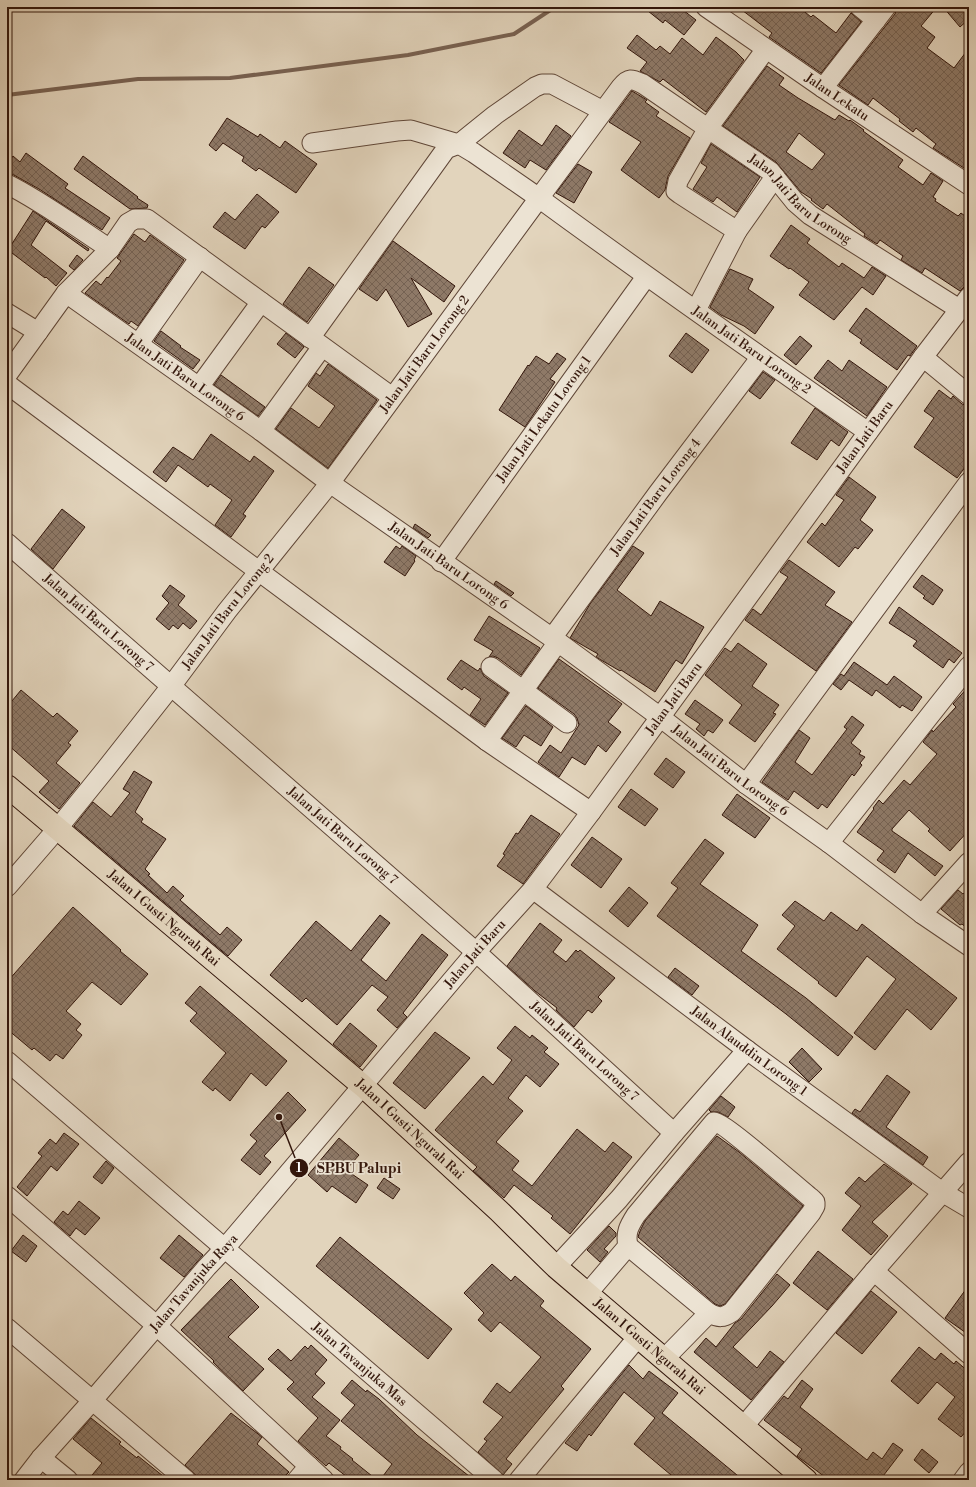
<svg xmlns="http://www.w3.org/2000/svg" width="976" height="1487" font-family="'Libre Bodoni',serif">
<style>
.lines{fill:none;stroke-linecap:round;stroke-linejoin:round}
.stream{stroke:#786151;stroke-width:4}
.building{fill:url(#building-cross-hatch);stroke:#33160b;fill-rule:evenodd}
.minor-casing{stroke:#5f4637;stroke-width:21}
.major-casing{stroke:#33160b;stroke-width:24}
.minor{stroke:#ece3d3;stroke-width:19}
.major{stroke:#e2d4bc;stroke-width:22}
.labels{text-anchor:middle;dominant-baseline:central;stroke-width:3.5;stroke-linejoin:round;paint-order:stroke}
.street-label{font-size:13px;fill:#33160b;stroke:#ece3d3}
.leader{fill:none;stroke:#33160b;stroke-width:1.5}
.callout-dot{fill:#33160b;stroke:#ece3d3;stroke-width:1.5}
.mark-label{font-size:12px;text-anchor:middle;font-weight:bold;fill:#fff}
.callout-label{font-size:14px;text-anchor:middle;font-weight:bold;fill:#33160b;stroke:#ece3d3;stroke-width:3.5;stroke-linejoin:round;paint-order:stroke}
</style>
<defs>
<pattern id="building-cross-hatch" width="8" height="8" patternUnits="userSpaceOnUse"><rect width="8" height="8" fill="#8e7967"/><path d="M0 0l8 8M0 8l8-8" fill="none" stroke="#756253"/></pattern>
</defs>
<rect width="100%" height="100%" fill="#e2d4bc"/>
<filter id="stains"><feTurbulence type="fractalNoise" baseFrequency=".005" numOctaves="4"/><feColorMatrix values="0 0 0 0 .2 0 0 0 0 .09 0 0 0 0 .02 0 0 0 .5 -.17"/></filter>
<radialGradient id="worn" r=".72"><stop offset=".6" stop-color="#630" stop-opacity="0"/><stop offset="1" stop-color="#630" stop-opacity=".3"/></radialGradient>
<g class="lines">
<!-- stream -->
<path class="stream" d="M7,95L138,79L230,78L408,55L514,34L555,7"/>
</g>
<!-- building -->
<g class="building">
<path d="M643,7H679L696,20L684,35L665,20L663,23Z"/>
<path d="M738,7H799L811,17L813,15L836,33L851,13L861,22L821,73L769,37L772,33Z"/>
<path d="M897,7H937L921,26L935,37L927,48L954,68L969,48V167L967,170L933,148L936,144L916,128L913,132L899,121L900,119L873,98L868,105L839,85L895,14Z"/>
<path d="M943,7H969V19L960,27Z"/>
<path d="M637,35L656,50L660,46L670,54L682,38L703,55L716,37L736,52L744,60L706,112L663,79L660,82L640,71L647,62L627,48Z"/>
<path d="M767,66L784,78L779,85L798,98L835,120L839,115L849,121L850,120L864,130L863,131L903,160L898,167L923,185L931,173L943,181L933,197L936,199L935,201L958,216L961,213L969,219V286L964,287L960,291L925,268L922,273L901,260L903,256L880,240L877,244L864,236L865,234L827,204L823,209L811,200L812,199L801,192L776,162L723,126ZM799,133L825,154L812,170L786,152Z"/>
<path d="M632,91L647,100L645,102L659,112L656,116L690,138L668,176L665,190L659,198L621,170L641,142L609,122Z"/>
<path d="M227,118L258,137L260,134L280,148L285,141L317,164L296,193L259,168L256,171L242,161L244,157L223,143L216,151L209,145Z"/>
<path d="M556,125L571,136L546,170L530,160L525,168L503,153L519,130L542,146Z"/>
<path d="M711,144L760,177L737,212L717,197L713,202L693,189L707,167L701,163Z"/>
<path d="M26,153L68,184L65,188L110,218L102,230L39,189L12,174L7,173V164L13,156L20,162Z"/>
<path d="M83,156L138,197L137,198L148,205L147,208L130,209L74,169Z"/>
<path d="M578,164L592,172L574,203L556,193Z"/>
<path d="M257,194L279,212L265,228L262,226L245,249L213,227L225,212L235,220Z"/>
<path d="M33,211L89,249L88,251L46,221L31,245L67,273L56,286L46,277L45,278L8,250Z"/>
<path d="M791,225L810,239L807,243L839,267L842,263L864,278L872,267L886,276L873,295L862,287L834,320L799,295L809,282L790,268L789,269L770,256Z"/>
<path d="M134,234L145,242L150,235L184,260L138,326L131,321L129,324L85,293L96,281L101,285L107,277L108,278L121,261L117,258Z"/>
<path d="M393,241L455,286L444,302L411,278L432,314L408,327L386,289L377,301L359,289Z"/>
<path d="M77,255L83,260L74,270L69,266Z"/>
<path d="M309,267L334,285L307,322L283,304Z"/>
<path d="M730,269L753,279L748,289L774,307L755,334L744,326L721,315L710,307Z"/>
<path d="M866,308L917,346L910,356L908,355L897,370L860,343L862,340L849,331Z"/>
<path d="M161,331L181,346L180,347L200,360L193,369L154,341Z"/>
<path d="M286,333L304,347L295,358L277,344Z"/>
<path d="M686,333L709,350L692,373L669,356Z"/>
<path d="M800,336L812,346L796,365L784,355Z"/>
<path d="M557,353L566,359L550,379L555,382L525,427L499,410L528,365L529,366L536,356L549,364Z"/>
<path d="M828,360L842,371L849,360L887,387L867,416L814,378Z"/>
<path d="M328,364L377,400L328,468L276,429L291,408L319,428L335,406L308,386L316,373L320,376Z"/>
<path d="M763,372L775,380L760,399L749,391Z"/>
<path d="M221,375L265,407L258,416L214,385Z"/>
<path d="M939,390L951,399L953,396L962,404L969,406V462L957,478L914,447L934,418L924,411Z"/>
<path d="M815,408L848,432L839,446L831,440L817,460L791,443Z"/>
<path d="M211,434L250,462L254,456L274,471L243,514L246,516L231,537L215,525L232,500L210,484L208,487L178,465L166,482L153,472L173,447L193,460Z"/>
<path d="M849,477L876,497L860,520L873,530L858,549L855,547L839,567L807,542L822,523L825,526L844,500L836,495Z"/>
<path d="M62,509L85,527L53,569L31,549Z"/>
<path d="M415,524L431,535L428,538L413,528Z"/>
<path d="M396,546L400,549L402,546L416,556L414,560L415,561L405,576L384,562Z"/>
<path d="M633,546L644,553L617,590L651,616L660,601L704,627L682,664L676,660L655,692L621,670L620,671L601,660L596,657L598,654L570,638L590,604Z"/>
<path d="M789,560L835,592L825,605L852,622L816,671L745,620L753,609L761,615L788,577L780,572Z"/>
<path d="M922,575L943,590L933,605L923,598L925,596L913,587Z"/>
<path d="M496,581L514,593L511,596L494,584Z"/>
<path d="M170,585L185,596L178,605L197,621L190,629L183,623L178,629L173,625L169,630L156,619L169,603L162,596Z"/>
<path d="M899,607L962,653L954,663L949,659L943,668L913,646L917,641L889,623Z"/>
<path d="M489,616L540,648L521,675L498,658L493,656L489,657L493,651L474,640Z"/>
<path d="M738,643L767,664L752,686L779,705L773,713L776,714L755,742L729,723L742,705L705,675L725,648L731,652Z"/>
<path d="M559,659L622,704L608,722L621,732L606,752L598,745L585,765L572,757L559,777L538,762L550,745L561,753L579,725L577,718L574,714L538,688Z"/>
<path d="M461,660L478,671L480,668L484,676L508,693L485,725L470,715L481,699L464,687L462,690L447,679Z"/>
<path d="M854,662L887,685L894,676L922,697L912,711L902,705L900,708L876,690L872,696L849,680L841,690L833,684L841,674L844,676Z"/>
<path d="M969,686V830L950,851L928,831L930,829L909,810L892,829V831L943,866L935,876L908,853L895,873L877,860L884,851L857,832L874,809L873,808L879,800L883,804L904,780L910,785L937,754L923,742L932,730L933,732L956,707L953,704Z"/>
<path d="M21,690L53,717L57,713L78,731L68,743L71,745L56,763L80,783L59,809L39,792L49,781L7,744V707Z"/>
<path d="M695,700L723,720L713,733L708,730L704,736L696,729L700,724L685,714Z"/>
<path d="M526,706L553,727L541,746L524,735L516,747L502,738Z"/>
<path d="M852,716L864,725L851,743L861,751L859,754L865,757L860,763L862,765L854,776L852,774L827,808L822,804L818,809L794,791L788,800L762,782L799,730L810,738L795,762L812,775L847,729L844,727Z"/>
<path d="M666,758L685,772L673,788L654,774Z"/>
<path d="M134,771L152,782L135,812L143,819L141,822L166,839L145,869L150,874L148,875L167,893L173,886L184,896L180,900L220,935L227,927L242,940L228,956L74,826L93,802L111,817L130,793L123,789Z"/>
<path d="M631,789L658,809L645,826L618,807Z"/>
<path d="M737,794L770,818L755,838L722,815Z"/>
<path d="M531,815L560,834L523,884L497,866L505,855L503,854L516,833L518,834Z"/>
<path d="M592,837L622,859L601,888L571,865Z"/>
<path d="M705,839L724,853L700,884L758,925L741,951L806,998L853,1037L838,1056L786,1014L657,916L678,888L671,883Z"/>
<path d="M629,887L648,903L628,927L609,911Z"/>
<path d="M969,888V930L962,924L960,925L941,909L958,890L963,894Z"/>
<path d="M795,901L824,921L831,912L857,931L862,924L957,998L931,1030L907,1009L875,1050L854,1033L896,979L867,956L836,997L818,983L819,982L777,949L795,926L782,915Z"/>
<path d="M73,907L121,950L120,951L148,974L121,1005L92,982L66,1011L81,1024L76,1030L82,1035L63,1059L56,1054L50,1061L34,1048L32,1050L7,1029V982Z"/>
<path d="M380,915L390,923L361,960L386,981L422,934L448,955L403,1013L407,1017L397,1028L377,1010L388,997L372,985L337,1025L306,998L302,1002L270,975L316,921L351,951Z"/>
<path d="M540,923L562,940L553,952L566,962L576,950L578,952L580,950L615,978L598,997L602,1001L592,1013L588,1010L574,1027L556,1010L557,1008L535,991L507,966Z"/>
<path d="M675,968L699,986L692,995L668,977Z"/>
<path d="M200,986L287,1061L266,1086L251,1073L230,1101L215,1088L213,1091L202,1082L226,1053L190,1021L197,1013L185,1003Z"/>
<path d="M350,1023L377,1046L360,1067L333,1044Z"/>
<path d="M515,1026L530,1038L532,1035L548,1048L544,1052L559,1064L540,1087L526,1075L508,1098L523,1111L496,1142L519,1161L512,1170L532,1186L577,1129L605,1152L613,1142L632,1157L570,1234L551,1218L553,1216L514,1185L504,1198L473,1171L477,1167L435,1130L483,1076L493,1085L512,1060L497,1048Z"/>
<path d="M435,1032L470,1058L425,1109L393,1083Z"/>
<path d="M802,1048L822,1069L809,1082L789,1062Z"/>
<path d="M887,1075L910,1092L886,1127L928,1157L923,1165L852,1113L855,1109L860,1112Z"/>
<path d="M288,1092L306,1110L264,1156L271,1162L260,1175L241,1160L257,1141L250,1135Z"/>
<path d="M721,1096L735,1107L728,1117L718,1112H711L709,1110Z"/>
<path d="M64,1133L79,1144L57,1171L51,1166L27,1196L17,1187L42,1156L38,1153L50,1139L56,1144Z"/>
<path d="M717,1136L739,1152L803,1206L725,1304L720,1306L715,1304L638,1237L640,1231L645,1221Z"/>
<path d="M339,1138L359,1155L346,1170L368,1185L356,1203L332,1186L327,1192L308,1175Z"/>
<path d="M106,1161L114,1168L102,1184L93,1177Z"/>
<path d="M884,1164L912,1184L872,1222L888,1236L871,1255L842,1230L861,1206L845,1193L859,1177L865,1182Z"/>
<path d="M384,1178L400,1189L393,1199L377,1188Z"/>
<path d="M79,1201L100,1218L85,1235L76,1228L70,1236L54,1222L63,1211L68,1215Z"/>
<path d="M609,1226L616,1233V1236L604,1249L608,1252L600,1262L587,1250Z"/>
<path d="M23,1235L37,1246L26,1262L11,1251Z"/>
<path d="M179,1235L203,1255L184,1277L160,1258Z"/>
<path d="M340,1237L452,1329L428,1359L316,1266Z"/>
<path d="M818,1251L853,1279L827,1310L793,1283Z"/>
<path d="M492,1264L511,1281L515,1276L544,1301L540,1306L591,1349L561,1386L564,1389L506,1459L512,1464L503,1475L478,1452L487,1441L484,1439L503,1417L483,1402L497,1383L510,1393L541,1357L500,1322L491,1332L478,1320L484,1313L464,1293Z"/>
<path d="M777,1274L790,1285L772,1306L733,1347L757,1368L770,1351L784,1362L751,1400L694,1352L706,1338L716,1347L735,1323L741,1319Z"/>
<path d="M231,1279L259,1307L228,1337L264,1369L243,1391L213,1362L214,1361L181,1330Z"/>
<path d="M969,1285V1335L945,1318Z"/>
<path d="M871,1291L897,1312L862,1354L836,1333Z"/>
<path d="M311,1345L327,1360L315,1374L325,1383L312,1397L340,1420L326,1436L341,1447L340,1449L353,1459L352,1460L377,1480H351L329,1463L326,1466L298,1441L318,1418L287,1389L294,1382L268,1359L278,1349L291,1361L305,1346L308,1349Z"/>
<path d="M919,1347L935,1360L941,1353L954,1364L956,1361L969,1372V1428L961,1437L938,1419L955,1397L937,1382L918,1404L891,1381Z"/>
<path d="M629,1365L643,1379L649,1371L678,1393L662,1413L743,1480H677L634,1444L655,1418L624,1392L591,1436L589,1434L577,1451L565,1443Z"/>
<path d="M352,1380L366,1392L367,1390L379,1399L417,1435L474,1480H380L392,1464L341,1421L355,1405L341,1393Z"/>
<path d="M802,1380L813,1389L800,1407L867,1460L873,1452L882,1459L893,1443L903,1450L880,1480H829L797,1456L802,1449L764,1420L784,1396L788,1399Z"/>
<path d="M231,1413L262,1437L257,1444L289,1472L281,1480H201L185,1465Z"/>
<path d="M91,1418L121,1442L119,1444L137,1458L138,1456L168,1480H88L102,1463L73,1439Z"/>
<path d="M922,1449L938,1462L929,1473L914,1460Z"/>
</g>
<g class="lines">
<defs>
<g id="minor">
<path id="s1" d="M706,7L823,88L969,185"/>
<path d="M860,7L876,20"/>
<path d="M823,88L886,7"/>
<path d="M312,143L397,131L411,130L459,144L495,115L535,87L542,84H552L603,111"/>
<path d="M7,184C43,202 76,227 110,249L66,293L7,375"/>
<path d="M737,231L775,177"/>
<path d="M110,249L128,223L135,219H147L392,397"/>
<path id="s2" d="M66,293L261,431L330,483L558,642L660,717L746,784L829,843"/>
<path d="M696,310L737,231L680,194L676,191L678,181L708,128L766,49"/>
<path d="M7,313L38,332"/>
<path id="s3" d="M310,338L446,149L459,144L474,153L539,198L621,87C629,77 632,79 643,84L770,171L795,202L810,215L959,309"/>
<path d="M139,343L200,257"/>
<path d="M923,357L969,395"/>
<path d="M7,384L487,741L591,812"/>
<path d="M199,387L261,302"/>
<path d="M261,431L322,347"/>
<path id="s4" d="M7,543L476,952L674,1133"/>
<path id="s5" d="M441,562L646,277"/>
<path id="s6" d="M552,638L658,493L761,357"/>
<path d="M491,667L567,723"/>
<path d="M487,741L558,642"/>
<path d="M746,784L969,482"/>
<path d="M969,862L922,914L969,946"/>
<path id="s7" d="M7,887L58,828L105,770L172,685L227,611L330,483L539,198C648,278 758,355 868,432"/>
<path id="s8" d="M533,889L747,1050L942,1192L969,1208"/>
<path d="M922,914L829,843L969,666"/>
<path id="s9" d="M7,1061L494,1480"/>
<path d="M7,1196L157,1326L324,1480"/>
<path d="M628,1246L709,1313"/>
<path d="M556,1267L619,1199L674,1133L747,1050"/>
<path d="M874,1271L969,1354"/>
<path d="M587,1294L628,1246C625,1233 629,1226 636,1215L714,1122C724,1122 798,1188 812,1199L815,1202V1206L811,1213L732,1312C723,1318 719,1318 709,1313L664,1359"/>
<path d="M7,1328L186,1480"/>
<path d="M743,1427L874,1271L969,1162"/>
<path d="M41,1458L68,1480"/>
<path id="s10" d="M24,1480L41,1458L92,1401L207,1267L225,1248L476,952L533,889L591,812L923,357L969,297"/>
<path d="M297,1480L309,1466"/>
<path d="M519,1480L638,1337"/>
<path d="M963,1480L969,1472"/>
</g>
<g id="major">
<path id="s11" d="M7,786L363,1086L499,1211L556,1267L806,1480"/>
</g>
</defs>
<!-- minor casing -->
<use href="#minor" class="minor-casing"/>
<!-- major casing -->
<use href="#major" class="major-casing"/>
<!-- minor -->
<use href="#minor" class="minor"/>
<!-- major -->
<use href="#major" class="major"/>
</g>
<g class="labels">
<!-- street labels -->
<g class="street-label">
<text stroke="none"><textPath href="#s1" startOffset="159">Jalan Lekatu</textPath></text>
<text stroke="none"><textPath href="#s3" startOffset="702">Jalan Jati Baru Lorong</textPath></text>
<text stroke="none"><textPath href="#s7" startOffset="1132">Jalan Jati Baru Lorong 2</textPath></text>
<text stroke="none"><textPath href="#s7" startOffset="677">Jalan Jati Baru Lorong 2</textPath></text>
<text stroke="none"><textPath href="#s2" startOffset="146">Jalan Jati Baru Lorong 6</textPath></text>
<text stroke="none"><textPath href="#s5" startOffset="176">Jalan Jati Lekatu Lorong 1</textPath></text>
<text stroke="none"><textPath href="#s10" startOffset="1341">Jalan Jati Baru</textPath></text>
<text stroke="none"><textPath href="#s6" startOffset="175">Jalan Jati Baru Lorong 4</textPath></text>
<text stroke="none"><textPath href="#s2" startOffset="470">Jalan Jati Baru Lorong 6</textPath></text>
<text stroke="none"><textPath href="#s7" startOffset="353">Jalan Jati Baru Lorong 2</textPath></text>
<text stroke="none"><textPath href="#s4" startOffset="121">Jalan Jati Baru Lorong 7</textPath></text>
<text stroke="none"><textPath href="#s10" startOffset="1017">Jalan Jati Baru</textPath></text>
<text stroke="none"><textPath href="#s2" startOffset="818">Jalan Jati Baru Lorong 6</textPath></text>
<text stroke="none"><textPath href="#s4" startOffset="445">Jalan Jati Baru Lorong 7</textPath></text>
<text stroke="none"><textPath href="#s11" startOffset="205">Jalan I Gusti Ngurah Rai</textPath></text>
<text stroke="none"><textPath href="#s10" startOffset="693">Jalan Jati Baru</textPath></text>
<text stroke="none"><textPath href="#s4" startOffset="769">Jalan Jati Baru Lorong 7</textPath></text>
<text stroke="none"><textPath href="#s8" startOffset="270">Jalan Alauddin Lorong 1</textPath></text>
<text stroke="none"><textPath href="#s11" startOffset="529">Jalan I Gusti Ngurah Rai</textPath></text>
<text stroke="none"><textPath href="#s10" startOffset="260">Jalan Tavanjuka Raya</textPath></text>
<text stroke="none"><textPath href="#s11" startOffset="853">Jalan I Gusti Ngurah Rai</textPath></text>
<text stroke="none"><textPath href="#s9" startOffset="465">Jalan Tavanjuka Mas</textPath></text>
</g>
</g>
<!-- callouts -->
<path class="leader" d="M279 1117L299 1168"/>
<g class="callout-dot">
<circle cx="279" cy="1117" r="4"/>
<circle cx="299" cy="1168" r="10"/>
</g>
<g class="mark-label">
<text x="299" y="1172">1</text>
</g>
<g class="callout-label">
<text x="359" y="1173">SPBU Palupi</text>
</g>
<!-- margin -->
<rect width="976" height="1487" fill="none" stroke="#e2d4bc" stroke-width="24"/>
<rect x="8" y="8" width="960" height="1471" fill="none" stroke="#33160b" stroke-width="2"/>
<rect x="12" y="12" width="952" height="1463" fill="none" stroke="#33160b"/>
<rect width="100%" height="100%" filter="url(#stains)"/>
<rect width="100%" height="100%" fill="url(#worn)"/>
</svg>
